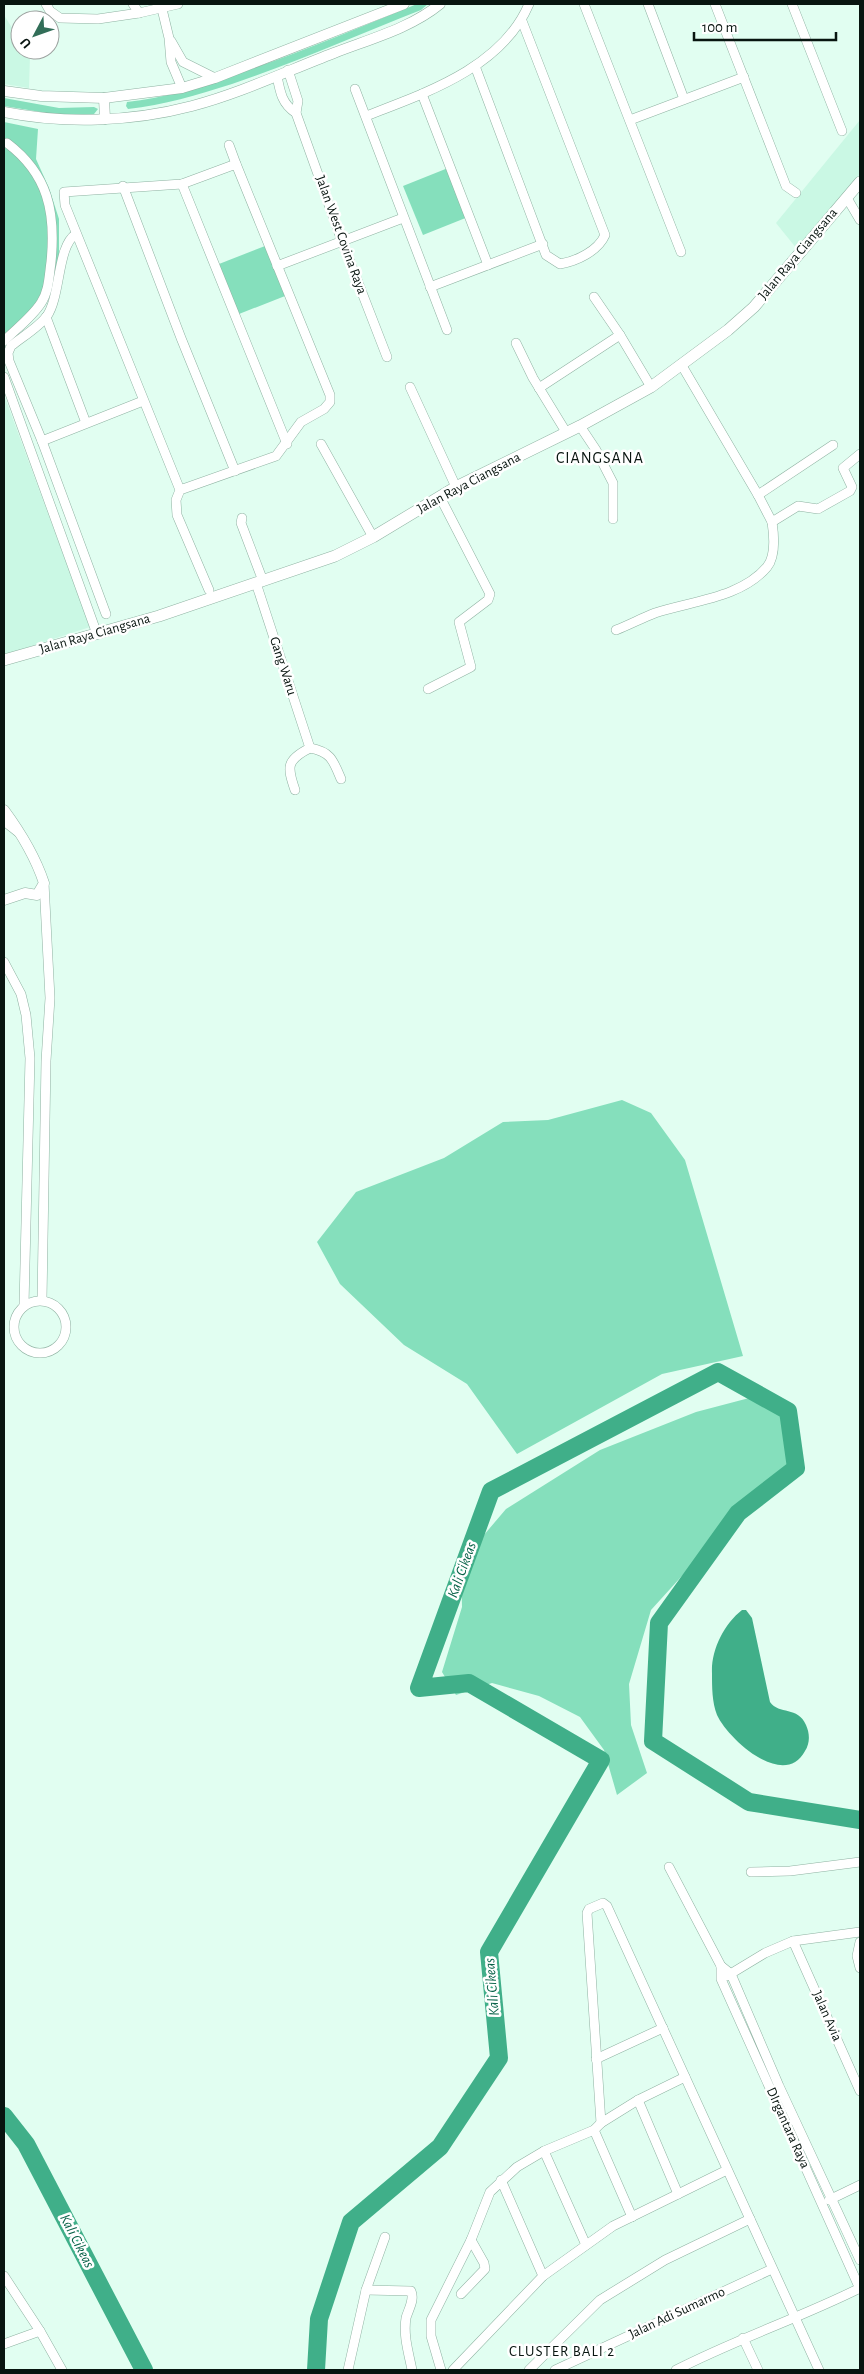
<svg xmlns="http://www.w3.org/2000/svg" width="864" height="2374" font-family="'Alegreya Sans',sans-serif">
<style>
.built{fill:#caf8e4}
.green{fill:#85dfbc}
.water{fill:#40af89}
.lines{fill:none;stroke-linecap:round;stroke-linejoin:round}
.river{stroke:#40af89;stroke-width:18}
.minor-casing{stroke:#8fb2a2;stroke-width:10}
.tertiary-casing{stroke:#8fb2a2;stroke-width:11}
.secondary-casing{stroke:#8fb2a2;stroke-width:12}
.minor{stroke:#fff;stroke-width:9}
.tertiary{stroke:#fff;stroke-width:10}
.secondary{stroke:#fff;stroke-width:11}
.labels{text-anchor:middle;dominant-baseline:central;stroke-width:5;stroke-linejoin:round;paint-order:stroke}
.street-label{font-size:14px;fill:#081510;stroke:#fff}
.water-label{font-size:15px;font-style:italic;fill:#086248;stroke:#fff}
.neighbourhood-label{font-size:15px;letter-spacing:1px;fill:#081510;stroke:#fff}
.quarter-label{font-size:16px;letter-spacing:1px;fill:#081510;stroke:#fff}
</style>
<rect width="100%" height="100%" fill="#e1fef1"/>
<!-- built -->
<g class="built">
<path d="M4,15L20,41V50H26L30,56L29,88L4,84Z"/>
<path d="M860,120V174L797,249L776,223Z"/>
<path d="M4,395L90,627L4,655Z"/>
</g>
<!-- green -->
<g class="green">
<path d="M417,4H428L421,10C358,35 296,62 232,84C197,95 164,105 128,109L126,106L127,102C163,98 197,88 231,76C294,55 356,29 417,4Z"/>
<path d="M4,98L59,108L94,107L98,109L94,114L59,115L4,106Z"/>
<path d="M4,122L38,129L36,159L49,188L59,219V269L46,304L7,340L4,348Z"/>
<path d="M448,168L468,217L423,235L403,186Z"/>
<path d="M265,246L285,296L239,314L219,264Z"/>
<path d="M622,1100L651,1113L685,1160L743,1356L662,1374L517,1454L467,1384L404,1345L340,1284L317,1242L356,1192L444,1158L503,1122L548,1120Z"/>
<path d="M753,1397L794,1422L801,1446L783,1476L719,1535L651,1610L629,1684L631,1725L647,1773L617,1795L604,1750L580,1717L539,1696L492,1683L456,1695L442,1672L462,1607L461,1562L506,1509L600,1450L696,1412Z"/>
</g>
<!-- water -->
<path class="water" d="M742,1610H746L752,1618L770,1702C779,1715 798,1706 806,1725C810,1734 810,1743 805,1751C784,1790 728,1739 717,1715C712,1702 712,1687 712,1673C711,1650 724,1624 742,1610Z"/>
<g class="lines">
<!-- river -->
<g class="river">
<path d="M4,2116L26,2144L144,2370"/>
<path d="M316,2370L319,2319L351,2222L440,2147L499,2058L489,1952L601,1760L469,1683L419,1688L491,1491L718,1372L788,1411L796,1468L738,1513L659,1623L653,1741L749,1802L860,1820"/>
</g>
<defs>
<g id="minor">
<path d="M46,4L50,11L60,18L98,19L139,13L178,4"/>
<path d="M133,4L139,13"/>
<path d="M584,4L681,252"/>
<path d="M648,4L684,99"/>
<path d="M715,4L786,186L796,193"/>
<path d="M792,4L842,131"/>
<path d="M162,9L169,38L171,62L182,88"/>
<path d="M171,41L183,62L215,78"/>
<path d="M475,66L546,255L560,264C577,261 598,251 605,235L522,21"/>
<path d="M288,70L298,101L296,113L342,241L387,357"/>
<path d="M277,76C280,92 282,104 296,113"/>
<path d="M355,89L447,330"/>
<path d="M422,94L488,265"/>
<path d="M366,116C425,93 502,68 529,4"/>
<path d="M630,120L744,77"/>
<path d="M229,145L236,164"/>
<path d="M182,184L287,444"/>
<path d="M123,186L181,338L235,471"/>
<path d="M847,198L860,220"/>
<path d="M76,234C57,246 61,295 47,316C39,327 22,337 11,346L8,353L9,361L42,441L143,401"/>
<path d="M277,266L403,218"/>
<path d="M430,287L543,244"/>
<path d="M46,317L86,423"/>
<path d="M620,335L651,387"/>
<path d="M4,341C16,329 32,317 41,303C49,291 49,276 51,262C56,212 48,174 7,143"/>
<path d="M516,343L533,378L566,432"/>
<path d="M681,364L758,495L772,522L798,506L818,509L850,491L852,487L843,468L860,454"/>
<path d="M4,377L97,634"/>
<path d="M410,387L456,487"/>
<path d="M539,388L620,335L594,297"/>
<path d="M580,426L596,450L613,483V519"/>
<path d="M42,441L106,614"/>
<path d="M321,444L373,537"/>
<path d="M180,490L276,456L301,422L324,409L330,402V395L236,164L182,184L64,192L65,205L180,490L176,500L177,515L209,590"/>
<path d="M758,495L833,445"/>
<path d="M242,518L241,523L263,581"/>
<path d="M256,583L310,748C286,760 287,767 295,790"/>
<path d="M616,630C629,625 642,618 655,613C691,601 741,598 767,567C776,556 774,535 772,522"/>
<path d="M428,689L471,667L459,622L488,600L490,594L440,497"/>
<path d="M310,748C331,752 333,760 341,779"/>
<path d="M4,821L18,832"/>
<path d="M4,962L21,994L26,1015L30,1058L24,1305"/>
<path d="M42,1300L46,1061L50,998L44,883"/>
<circle cx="40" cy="1327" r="26"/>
<path d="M669,1867L721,1966"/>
<path d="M751,1872L790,1871L860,1862"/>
<path d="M793,1941L860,2091"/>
<path d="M860,1942L857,1956L860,1968"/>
<path d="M727,1976L765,1953L793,1941L860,1932"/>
<path d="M596,2059L663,2028"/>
<path d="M638,2100L678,2194"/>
<path d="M601,2123L587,1913L589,1909L603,1903L607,1906L819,2370"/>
<path d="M594,2130L632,2217"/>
<path d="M544,2151L586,2245"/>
<path d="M501,2180L543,2276"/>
<path d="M829,2200L860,2185"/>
<path d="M860,2260L779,2086L731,1974L721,1966V1979L860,2289"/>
<path d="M4,2276L40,2331L62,2370"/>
<path d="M366,2290L411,2291C415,2300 408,2310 406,2318C403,2336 409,2354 412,2370"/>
<path d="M461,2294L485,2269L484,2263L471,2240"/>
<path d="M743,2338L758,2370"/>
<path d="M4,2344L40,2331"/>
<path d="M348,2370L366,2290L385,2237"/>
<path d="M441,2370L431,2336V2320L471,2240L490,2192L517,2167L544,2151L594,2130L601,2123L638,2100L685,2077"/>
<path d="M453,2370L543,2276L613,2226L727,2170"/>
<path d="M529,2370L600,2300L665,2260L750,2219"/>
<path d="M555,2370L772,2269"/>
<path d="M676,2370C736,2339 800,2318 860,2288"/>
</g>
<g id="tertiary">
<path d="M4,91L41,96L104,98L182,88L215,78L404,4"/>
<path d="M104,98L105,119"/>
<path d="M4,112C65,124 131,122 192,106C241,93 287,71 334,53C370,39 411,28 440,4"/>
<path d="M4,810C21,833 35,856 44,883L37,895L25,893L4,900"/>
</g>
<path id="secondary" d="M4,660L159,616L335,556L373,537L456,487L580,426L651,387L728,330L754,307L860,182"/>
</defs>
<!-- minor casing -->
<use href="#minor" class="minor-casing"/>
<!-- tertiary casing -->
<use href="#tertiary" class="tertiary-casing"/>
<!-- secondary casing -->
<use href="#secondary" class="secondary-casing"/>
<!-- minor -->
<use href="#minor" class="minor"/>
<!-- tertiary -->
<use href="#tertiary" class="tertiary"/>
<!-- secondary -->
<use href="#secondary" class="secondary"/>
</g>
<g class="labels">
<!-- street labels -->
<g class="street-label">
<text transform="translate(341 235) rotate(70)">Jalan West Covina Raya</text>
<text transform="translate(798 254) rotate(-50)">Jalan Raya Ciangsana</text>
<text transform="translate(469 483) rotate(-28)">Jalan Raya Ciangsana</text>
<text transform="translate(95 634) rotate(-16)">Jalan Raya Ciangsana</text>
<text transform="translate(283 666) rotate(72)">Gang Waru</text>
<text transform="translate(827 2016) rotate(66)">Jalan Avia</text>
<text transform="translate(788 2128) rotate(66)">DIrgantara Raya</text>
<text transform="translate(677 2313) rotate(-25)">Jalan Adi Sumarmo</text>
</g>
<!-- water labels -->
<g class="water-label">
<text transform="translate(462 1570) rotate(-70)">Kali Cikeas</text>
<text transform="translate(492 1987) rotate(-95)">Kali Cikeas</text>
<text transform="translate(77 2241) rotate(63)">Kali Cikeas</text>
</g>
<!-- neighbourhood labels -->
<g class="neighbourhood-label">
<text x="562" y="2351">CLUSTER BALI 2</text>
</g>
<!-- quarter labels -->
<g class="quarter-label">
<text x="600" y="458">CIANGSANA</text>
</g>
</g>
<!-- border -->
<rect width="864" height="2374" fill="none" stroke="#081510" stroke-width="10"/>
<!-- north arrow -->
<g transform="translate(35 35) rotate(229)"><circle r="24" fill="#ffffff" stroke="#9ca19f"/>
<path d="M0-4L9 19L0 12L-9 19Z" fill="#326e58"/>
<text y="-8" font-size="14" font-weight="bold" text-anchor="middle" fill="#081510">U</text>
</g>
<!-- scale -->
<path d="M694 32v8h142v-8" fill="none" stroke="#081510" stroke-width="2.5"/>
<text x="702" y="32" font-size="15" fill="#081510" stroke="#ffffff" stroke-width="4" paint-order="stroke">100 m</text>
</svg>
